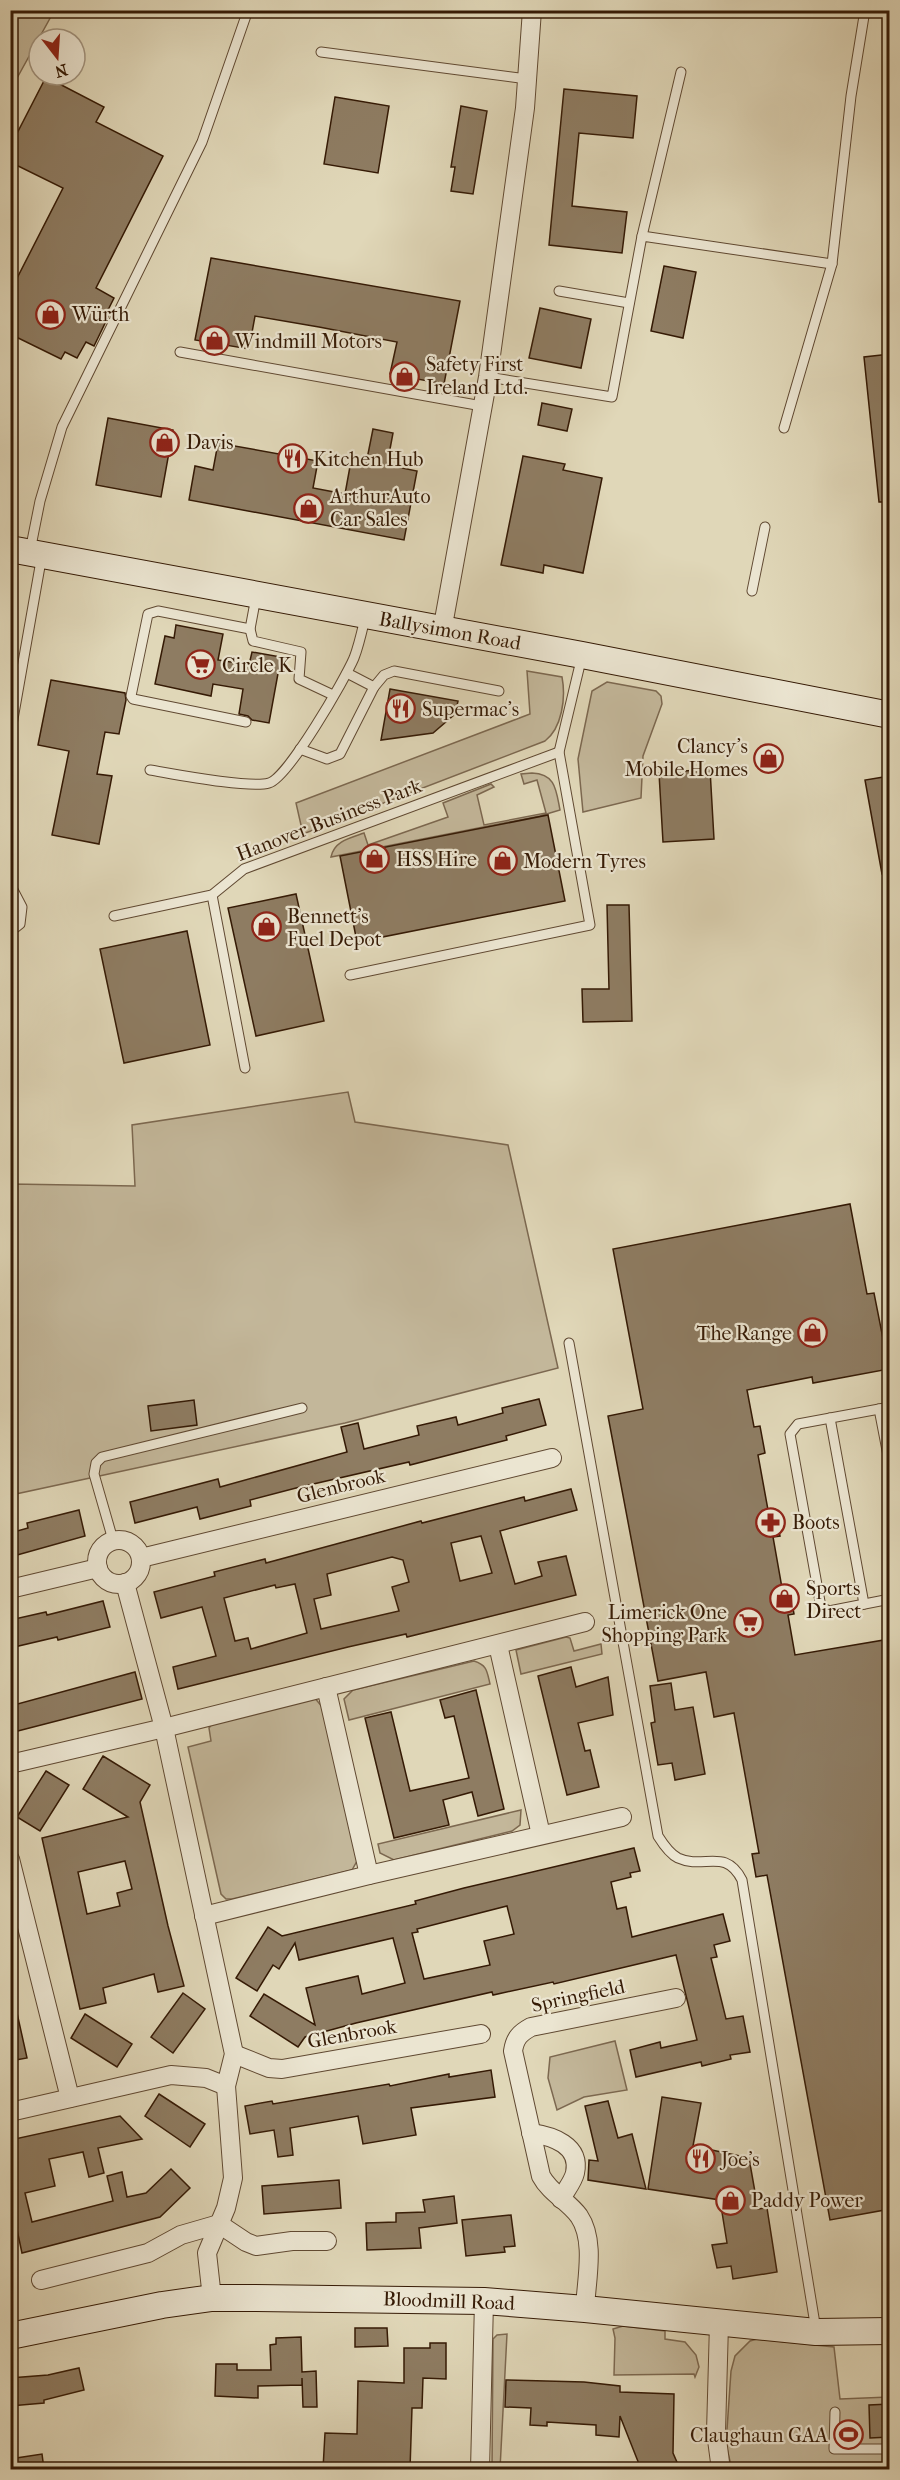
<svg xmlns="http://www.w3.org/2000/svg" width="900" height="2480" font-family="'IM FELL French Canon',serif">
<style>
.green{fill:#c3b79a;stroke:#7c6850;stroke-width:1.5}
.building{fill:#8e7c62;stroke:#351a05;stroke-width:1.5;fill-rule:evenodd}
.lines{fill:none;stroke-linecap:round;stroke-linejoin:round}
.lane-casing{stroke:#604932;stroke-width:11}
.street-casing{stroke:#604932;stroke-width:20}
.secondary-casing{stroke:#351a05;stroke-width:28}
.lane{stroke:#ebe5d1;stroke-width:9}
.street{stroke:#ebe5d1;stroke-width:18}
.secondary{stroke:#ebe5d1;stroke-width:26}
.labels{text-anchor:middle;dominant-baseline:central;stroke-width:4.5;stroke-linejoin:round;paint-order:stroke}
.poi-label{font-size:20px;fill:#351a05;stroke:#ebe5d1;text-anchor:start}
.street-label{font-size:20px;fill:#351a05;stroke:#ebe5d1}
</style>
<rect width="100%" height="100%" fill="#e0d7b8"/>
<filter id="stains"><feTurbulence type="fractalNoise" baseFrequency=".00333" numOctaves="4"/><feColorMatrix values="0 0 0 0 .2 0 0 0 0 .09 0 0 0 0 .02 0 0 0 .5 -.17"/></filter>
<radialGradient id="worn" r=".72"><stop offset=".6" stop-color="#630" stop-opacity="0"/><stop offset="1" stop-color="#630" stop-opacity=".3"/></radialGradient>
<!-- green -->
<g class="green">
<path d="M11,10L54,11L11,89L10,11Z"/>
<path d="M527,671L562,677C566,698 562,728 545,741L303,834L296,803L530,714Z"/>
<path d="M607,682L656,691L661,696L662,704L643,756L641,798L583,812L578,759L592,691Z"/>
<path d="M532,773C556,774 556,790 560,810L540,816L331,857C334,841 350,838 364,833L368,845L448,817L443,803L491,784L494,787L477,795L484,825L546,813L537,780L524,784L521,774Z"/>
<path d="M348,1092L355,1122L508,1145L558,1368L345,1423L11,1495V1184L135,1186L132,1125Z"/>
<path d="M566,1637L570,1638L574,1651L601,1644L602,1654L521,1674L516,1650Z"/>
<path d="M474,1661C487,1665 487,1671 490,1684L349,1720L344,1699L353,1690Z"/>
<path d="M314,1697L323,1708L357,1861L352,1870L232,1899H226L221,1894L188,1747L211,1741L209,1728L212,1724Z"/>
<path d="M521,1810L520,1825L512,1831L394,1860L380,1853L378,1844Z"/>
<path d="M615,2041L627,2090L584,2097L557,2110L548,2078L550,2057Z"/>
<path d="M623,2326L665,2331V2339L685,2342L696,2355L699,2367L695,2377L694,2374L614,2375L615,2338L613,2329Z"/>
<path d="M507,2334L500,2469H492L493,2339L497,2335Z"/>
<path d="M757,2339L834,2347L840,2399L889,2397V2469L732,2470L726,2444L731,2371L735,2356L750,2341Z"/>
</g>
<!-- building -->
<g class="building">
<path d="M46,77L104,107L96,122L163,156L96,288L114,298L107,312L110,313L94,346L86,342L77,358L65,352L61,359L10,334V292L63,188L10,162V147Z"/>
<path d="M564,89L637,96L633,138L579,133L572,206L627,212L622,253L549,245Z"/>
<path d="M335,97L389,106L378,173L324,164Z"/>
<path d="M461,106L487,111L473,194L451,191L455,167H451Z"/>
<path d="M211,258L460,301L444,384L390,374L397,342L319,327L255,316L249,349L195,340Z"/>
<path d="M664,266L696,272L683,338L651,331Z"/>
<path d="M540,308L591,319L581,368L529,358Z"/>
<path d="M890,354V502H879L864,357Z"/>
<path d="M542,403L572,409L567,431L538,425Z"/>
<path d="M108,418L173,430L161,497L96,485Z"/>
<path d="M373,429L393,433L387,465L417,471L404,540L189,500L195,466L213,470L218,443L318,461L313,488L345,494L351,461L366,464Z"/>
<path d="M523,456L565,464L563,470L602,478L583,573L544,565L543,573L501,565Z"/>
<path d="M176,625L223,634L218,660L249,665L252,652L281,657L269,723L252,720L248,716L239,714L243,689L213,684L211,696L155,684L165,636L174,638Z"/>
<path d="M51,680L125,693L126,700L119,734L105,732L97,774L112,776L99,844L52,835L69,751L38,745Z"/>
<path d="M390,689L458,701L455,714L433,733L381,740Z"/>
<path d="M710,769L714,839L663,842L659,773Z"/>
<path d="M890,776V874H882L865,780Z"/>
<path d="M548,815L565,901L357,942L340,856Z"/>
<path d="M296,894L324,1021L256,1036L228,908Z"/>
<path d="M607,905H629L632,1021L583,1022L582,989H609Z"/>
<path d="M187,931L210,1045L124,1063L100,949Z"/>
<path d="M850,1204L867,1294L874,1293L889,1369L813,1383L812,1377L747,1390L754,1427L760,1426L765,1453L758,1455L768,1510L775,1509L780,1536L773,1537L782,1588L789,1587L794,1614L788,1615L795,1655L890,1639V2209L830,2220L767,1875L756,1877L752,1854L759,1853L734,1713L714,1717L706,1672L658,1681L608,1416L643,1409L613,1249Z"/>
<path d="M539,1399L546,1425L506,1436L507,1440L410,1465L409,1462L296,1488L250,1500L251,1506L200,1519L197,1507L135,1523L130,1502L218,1479L220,1487L347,1452L341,1427L358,1423L364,1449L419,1435L417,1426L456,1417L458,1425L503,1413L502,1408Z"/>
<path d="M194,1400L197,1425L151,1431L148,1406Z"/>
<path d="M571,1489L577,1510L500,1531L515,1584L542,1576L538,1562L566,1556L576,1595L407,1637L406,1634L348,1647L178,1689L173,1667L216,1656L202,1607L161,1618L154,1592L215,1576L214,1572L265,1559L266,1563L421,1521L422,1523L524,1497L525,1501ZM481,1536L492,1573L460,1581L451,1543ZM392,1557L403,1560L409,1582L392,1587L399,1611L321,1629L314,1599L331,1595L327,1574ZM295,1584L307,1633L251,1649L248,1638L235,1641L224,1598L275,1585L276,1588Z"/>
<path d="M79,1510L85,1536L10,1557V1533L28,1528L27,1523Z"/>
<path d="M103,1601L110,1627L58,1640L57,1637L10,1648V1620L46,1612L47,1615Z"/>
<path d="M571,1667L576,1687L608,1677L613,1715L578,1723L585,1751L590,1750L599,1787L567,1795L538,1676Z"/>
<path d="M135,1672L142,1699L10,1733V1706Z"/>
<path d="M671,1683L675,1710L693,1707L705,1774L675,1780L672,1763L658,1765L651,1723L655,1722L650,1686Z"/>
<path d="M476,1690L504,1809L478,1816L472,1792L443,1800L449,1825L394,1838L365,1718L391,1712L410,1791L469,1778L454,1716L445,1718L440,1700Z"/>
<path d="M103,1756L150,1785L140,1802L168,1926L184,1986L158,1992L154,1974L103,1988L106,2003L80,2009L42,1838L128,1817L83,1789ZM125,1861L132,1889L117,1893L120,1906L87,1914L78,1872Z"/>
<path d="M46,1771L69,1785L40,1831L17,1817Z"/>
<path d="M634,1848L640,1871L630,1873L631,1877L611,1882L617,1909L626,1907L632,1937L723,1914L730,1941L714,1945L717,1957L711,1958L726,2019L743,2016L750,2052L730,2055L731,2059L702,2066L701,2062L636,2077L630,2050L660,2042L661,2048L697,2040L676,1955L554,1984L553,1982L493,1995L492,1992L356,2023L305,2037L298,2047L250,2016L264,1994L315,2025L306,1988L358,1976L362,1994L405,1983L393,1938L299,1960L295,1943L279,1969L273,1965L257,1991L236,1978L268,1927L282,1936L416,1904L415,1901L464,1888ZM507,1906L514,1934L484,1941L490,1965L424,1979L412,1933L418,1932L417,1929Z"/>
<path d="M183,1993L205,2009L173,2053L151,2037Z"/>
<path d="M17,2013L27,2058L10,2061V2014Z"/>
<path d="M85,2014L132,2044L117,2067L71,2038Z"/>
<path d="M491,2070L495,2097L411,2108L416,2135L363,2144L358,2116L290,2128L293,2155L278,2157L274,2130L250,2134L245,2106L272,2101L273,2104L389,2084L390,2086L449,2074V2077Z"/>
<path d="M159,2094L205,2124L190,2147L145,2116Z"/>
<path d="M662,2097L701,2103L693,2146L749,2158L758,2209L767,2208L777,2272L733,2279L731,2266L717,2268L712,2245L727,2243L720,2200L648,2189Z"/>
<path d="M608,2101L618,2138L632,2134L646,2189L588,2180L589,2160L598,2161L585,2106Z"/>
<path d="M120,2116L142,2139L98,2148L104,2173L89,2177L83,2152L49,2159L55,2186L25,2193L32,2222L113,2201L107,2176L122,2172L127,2197L146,2193L171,2169L190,2188L160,2217L22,2253L10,2197V2140Z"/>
<path d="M339,2180L341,2208L264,2214L262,2186Z"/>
<path d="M454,2196L457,2223L419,2228L421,2248L367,2250L366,2223L396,2222V2213L425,2212L423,2200Z"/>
<path d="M511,2215L515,2246L504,2247L505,2252L466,2256L462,2220Z"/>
<path d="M355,2328H387L388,2346L355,2347Z"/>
<path d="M301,2337L302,2372L316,2371L317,2407H303L302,2378V2385L258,2386V2398L215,2396L216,2364H237V2370H271L270,2345L276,2344V2338Z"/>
<path d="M430,2343H446V2379L423,2378L422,2408H412L410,2469H323L325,2433L357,2434L358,2381L404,2383V2348H430Z"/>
<path d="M79,2368L84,2390L44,2400V2403L10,2406V2378L48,2375Z"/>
<path d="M506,2380L584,2382L620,2386V2392L674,2394L673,2453L680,2469H641L620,2416L619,2437L596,2435V2425L547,2422V2426L530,2425L531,2408L505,2407Z"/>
<path d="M890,2404V2437L870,2438L869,2405Z"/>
<path d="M42,2454L44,2469H10V2459Z"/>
</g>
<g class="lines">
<defs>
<g id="lane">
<path d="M321,52L527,79"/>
<path d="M642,236L681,72"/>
<path d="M559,291L629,303"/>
<path d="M180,352L482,406"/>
<path d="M488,377L612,397L642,236L832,264"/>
<path d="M784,428L832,264L851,96L865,10"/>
<path d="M30,551L40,501L62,427L202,142L248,10"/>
<path d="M752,591L765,527"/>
<path d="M256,597L250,629L253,641L301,652L299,679L333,695"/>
<path d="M347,673L374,687L384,675L394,671L499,691"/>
<path d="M246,722L133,699L131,696L148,614L158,611L250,629"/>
<path d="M10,736L42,555"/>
<path d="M300,749L327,759L340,754L374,687"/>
<path d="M150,770C174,774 250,789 269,783C288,778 345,679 354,658C359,645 362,631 365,618"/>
<path d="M10,884L22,907L20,924L10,932"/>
<path d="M212,895L245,1068"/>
<path d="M114,916L212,895L244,869L559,752"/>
<path d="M350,975L590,925L559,752L582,656"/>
<path d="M569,1343L658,1836C663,1844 670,1854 678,1858C704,1870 725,1847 742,1880L816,2330"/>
<path d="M890,1407L798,1424L790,1434L821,1607L829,1611L890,1599"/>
<path d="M879,1409L890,1466"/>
<path d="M830,1418L864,1604"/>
<path d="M113,1540L94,1474L96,1463L102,1457L302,1408"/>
<path d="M835,2412L834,2449H890"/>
</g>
<g id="street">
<path d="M442,631L488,377L525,108L532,10"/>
<circle cx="119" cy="1562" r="22"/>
<path d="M141,1558L552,1458"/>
<path d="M125,1583L164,1728L234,2054L226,2086L233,2178L226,2208L207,2253L212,2298"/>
<path d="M10,1589L98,1568"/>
<path d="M498,1645L541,1835"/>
<path d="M326,1687L369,1875"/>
<path d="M10,1764L164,1728L585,1622"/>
<path d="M10,1859L70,2098"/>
<path d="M204,1916L369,1875L622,1817"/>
<path d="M234,2054L269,2068L282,2069L481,2034"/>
<path d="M10,2112L171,2075L206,2078L226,2086"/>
<path d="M531,2133C552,2136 581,2145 575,2173C573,2182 565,2191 561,2199"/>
<path d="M41,2280L148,2253L181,2235L219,2224L246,2242L256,2246L292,2241H327"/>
<path d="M585,2309C586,2281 596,2241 579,2216C568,2201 550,2193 541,2176L513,2051C515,2038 520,2033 531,2027L676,1998"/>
<path d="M719,2324L716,2432L721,2470"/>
<path d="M480,2470L484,2301"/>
</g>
<g id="secondary">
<path d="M10,549L582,655L890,715"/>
<path d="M10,2336L162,2305L212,2298H256L484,2301L585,2309L816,2332L890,2331"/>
</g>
</defs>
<!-- lane casing -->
<use href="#lane" class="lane-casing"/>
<!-- street casing -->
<use href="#street" class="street-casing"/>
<!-- secondary casing -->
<use href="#secondary" class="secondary-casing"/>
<!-- lane -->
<use href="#lane" class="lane"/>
<!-- street -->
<use href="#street" class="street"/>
<!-- secondary -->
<use href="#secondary" class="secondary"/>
</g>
<!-- icons -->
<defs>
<symbol id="shop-ring" viewBox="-11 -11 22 22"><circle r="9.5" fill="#ebe5d1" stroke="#8f2418" stroke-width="1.5"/><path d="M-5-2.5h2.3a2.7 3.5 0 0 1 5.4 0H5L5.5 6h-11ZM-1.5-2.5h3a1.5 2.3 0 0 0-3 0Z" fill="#8f2418"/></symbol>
<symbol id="restaurant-ring" viewBox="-11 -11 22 22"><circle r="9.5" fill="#ebe5d1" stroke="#8f2418" stroke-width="1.5"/><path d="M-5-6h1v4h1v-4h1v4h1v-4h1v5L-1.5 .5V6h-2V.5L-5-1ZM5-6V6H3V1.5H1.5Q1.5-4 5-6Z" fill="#8f2418"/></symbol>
<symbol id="supermarket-ring" viewBox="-11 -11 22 22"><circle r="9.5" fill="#ebe5d1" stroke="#8f2418" stroke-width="1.5"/><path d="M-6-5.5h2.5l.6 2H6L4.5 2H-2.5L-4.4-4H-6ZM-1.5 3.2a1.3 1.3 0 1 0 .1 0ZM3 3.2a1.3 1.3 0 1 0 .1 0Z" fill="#8f2418"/></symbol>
<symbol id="pharmacy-ring" viewBox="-11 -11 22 22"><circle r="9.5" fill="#ebe5d1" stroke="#8f2418" stroke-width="1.5"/><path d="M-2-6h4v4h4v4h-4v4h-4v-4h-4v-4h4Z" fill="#8f2418"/></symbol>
<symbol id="stadium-ring" viewBox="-11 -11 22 22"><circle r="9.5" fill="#ebe5d1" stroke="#8f2418" stroke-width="1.5"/><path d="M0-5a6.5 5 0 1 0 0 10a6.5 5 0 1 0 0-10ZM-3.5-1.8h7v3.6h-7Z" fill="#8f2418"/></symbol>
</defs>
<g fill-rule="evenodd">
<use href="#shop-ring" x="34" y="298" width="33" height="33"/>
<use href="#shop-ring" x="198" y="324" width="33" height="33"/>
<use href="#shop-ring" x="388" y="360" width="33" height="33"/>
<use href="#shop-ring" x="148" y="426" width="33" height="33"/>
<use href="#restaurant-ring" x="276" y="442" width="33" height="33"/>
<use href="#shop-ring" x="292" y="492" width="33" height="33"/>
<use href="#supermarket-ring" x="184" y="648" width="33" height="33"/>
<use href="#restaurant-ring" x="384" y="692" width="33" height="33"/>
<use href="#shop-ring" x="752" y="742" width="33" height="33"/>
<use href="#shop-ring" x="358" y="842" width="33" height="33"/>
<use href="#shop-ring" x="486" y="844" width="33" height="33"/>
<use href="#shop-ring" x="250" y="910" width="33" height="33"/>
<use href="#shop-ring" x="796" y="1316" width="33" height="33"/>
<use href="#pharmacy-ring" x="754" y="1506" width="33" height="33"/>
<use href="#shop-ring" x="768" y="1582" width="33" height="33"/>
<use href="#supermarket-ring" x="732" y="1606" width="33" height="33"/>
<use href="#restaurant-ring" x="684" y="2142" width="33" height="33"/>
<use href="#shop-ring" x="714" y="2184" width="33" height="33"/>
<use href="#stadium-ring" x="832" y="2418" width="33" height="33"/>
</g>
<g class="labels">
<!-- poi labels -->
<g class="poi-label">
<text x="72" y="314">Würth</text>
<text x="235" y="341">Windmill Motors</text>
<text x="426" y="364">Safety First<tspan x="426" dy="23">Ireland Ltd.</tspan></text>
<text x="186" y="442">Davis</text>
<text x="313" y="459">Kitchen Hub</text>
<text x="330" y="496">ArthurAuto<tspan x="330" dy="23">Car Sales</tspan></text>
<text x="222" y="665">Circle K</text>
<text x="422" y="709">Supermac's</text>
<text x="748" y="746" text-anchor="end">Clancy's<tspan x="748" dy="23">Mobile Homes</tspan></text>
<text x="396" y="859">HSS Hire</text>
<text x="523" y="861">Modern Tyres</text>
<text x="287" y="916">Bennett's<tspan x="287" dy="23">Fuel Depot</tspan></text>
<text x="792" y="1333" text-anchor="end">The Range</text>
<text x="792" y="1522">Boots</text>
<text x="806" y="1588">Sports<tspan x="806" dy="23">Direct</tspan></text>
<text x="727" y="1612" text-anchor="end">Limerick One<tspan x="727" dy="23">Shopping Park</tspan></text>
<text x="721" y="2159">Joe's</text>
<text x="751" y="2200">Paddy Power</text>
<text x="828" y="2435" text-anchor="end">Claughaun GAA</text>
</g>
<!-- street labels -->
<g class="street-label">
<text transform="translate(450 631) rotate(10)">Ballysimon Road</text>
<text transform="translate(329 820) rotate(-21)">Hanover Business Park</text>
<text transform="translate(341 1486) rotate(-14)">Glenbrook</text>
<text transform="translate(578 1996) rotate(-12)">Springfield</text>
<text transform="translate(352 2034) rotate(-10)">Glenbrook</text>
<text transform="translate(449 2301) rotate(2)">Bloodmill Road</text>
</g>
</g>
<!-- margin -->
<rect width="900" height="2480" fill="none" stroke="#e0d7b8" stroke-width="36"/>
<rect x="12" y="12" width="876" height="2456" fill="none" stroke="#351a05" stroke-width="3"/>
<rect x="18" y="18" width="864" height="2444" fill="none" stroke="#351a05" stroke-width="1.5"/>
<!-- north arrow -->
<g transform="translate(57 57) rotate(163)"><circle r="28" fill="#ebe5d1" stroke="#a2947f" stroke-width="1.5"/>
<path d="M0-4.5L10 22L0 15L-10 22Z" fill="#8f2418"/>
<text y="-9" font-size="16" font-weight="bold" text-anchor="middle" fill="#351a05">N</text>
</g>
<rect width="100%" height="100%" filter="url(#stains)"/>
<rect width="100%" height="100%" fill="url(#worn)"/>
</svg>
